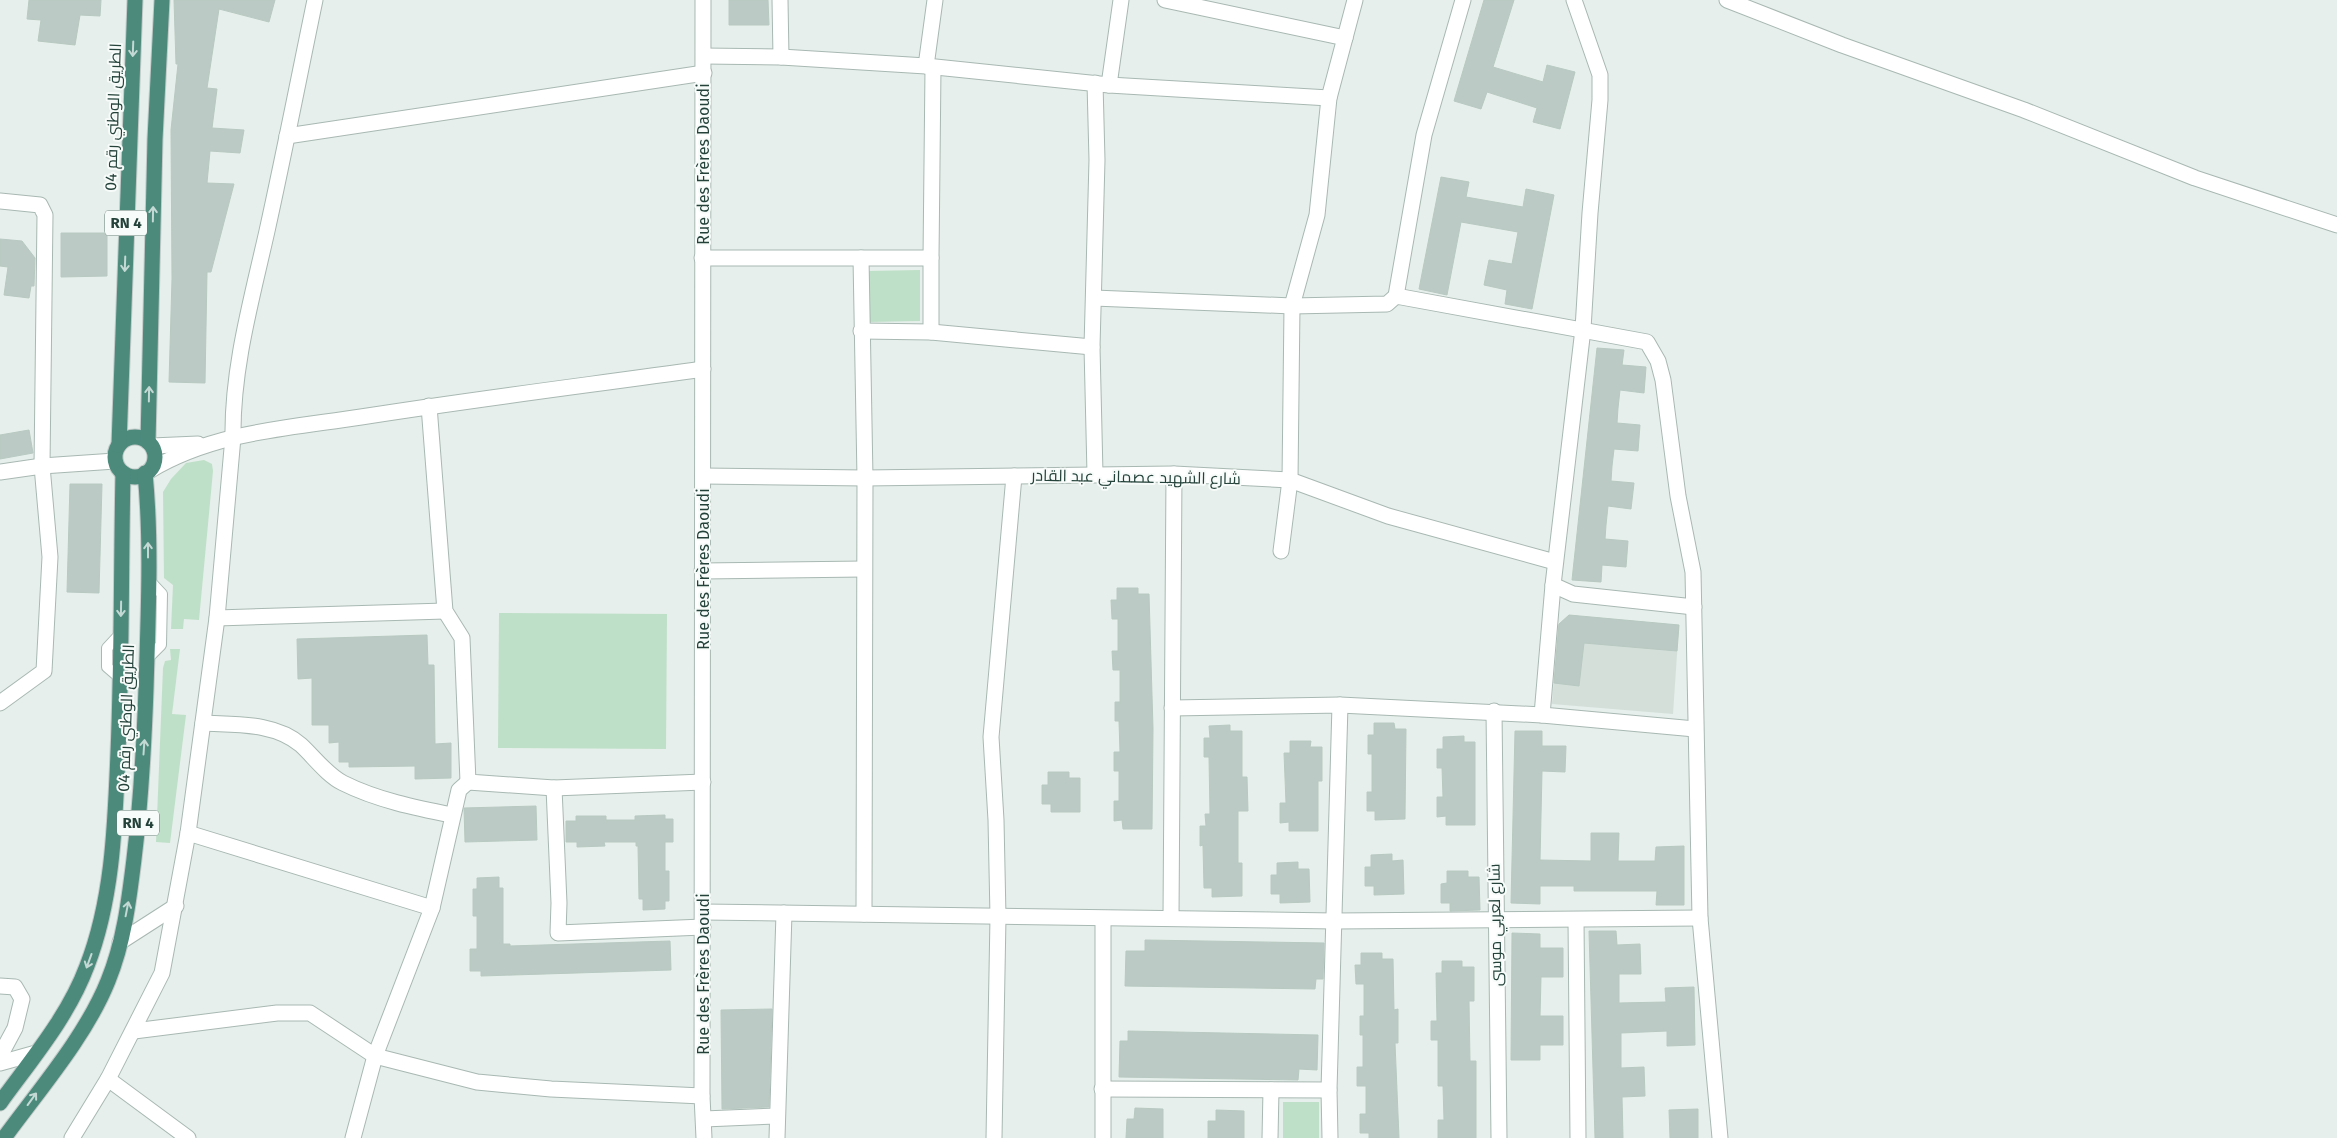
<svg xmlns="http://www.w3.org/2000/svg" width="2337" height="1138" font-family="'Fira Sans',Cairo,sans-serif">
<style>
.built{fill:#d4dfda}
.green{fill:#bfe0c8}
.building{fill:#bbcac4;stroke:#b8c9c2}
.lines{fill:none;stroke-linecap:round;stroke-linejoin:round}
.service-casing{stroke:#a8b8b2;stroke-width:12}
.minor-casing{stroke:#a8b8b2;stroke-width:17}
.trunk-casing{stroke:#c2cac8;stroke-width:17}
.service{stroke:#fff;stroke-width:10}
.minor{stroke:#fff;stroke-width:15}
.trunk{stroke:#4c8a7c;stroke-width:15}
.oneway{stroke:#c4d9d4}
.labels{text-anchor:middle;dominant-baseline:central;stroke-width:4;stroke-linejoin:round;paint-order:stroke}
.shield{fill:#f7fbf9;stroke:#637a73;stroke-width:1}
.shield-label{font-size:15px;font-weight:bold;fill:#24423a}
.street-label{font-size:16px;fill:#24423a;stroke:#f7fbf9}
</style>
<rect width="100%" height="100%" fill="#e6efeb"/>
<!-- built -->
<path class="built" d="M1569,615L1679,625L1673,714L1552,704L1558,625Z"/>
<!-- green -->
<g class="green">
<path d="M920,270V321L868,322L867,271Z"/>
<path d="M204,460L212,464L213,471L199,620L184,619L183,629H171L173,585L164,578L163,492L171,479L186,463Z"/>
<path d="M499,613L667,614L666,749L498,748Z"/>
<path d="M170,649H180L172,714L186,715L170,843L156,842L163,668L165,661L171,660Z"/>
<rect x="1283" y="1102" width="36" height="36"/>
</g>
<!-- building -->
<g class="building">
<path d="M29,0H101L100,16L80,15L75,45L38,41L41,20L27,19Z"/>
<path d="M174,0H275L269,22L219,9L207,88L217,89L212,128L244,130L240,153L210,151L207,183L234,184L211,272H207L205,383L169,382L172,279L171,130L178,64H176Z"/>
<path d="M729,0H768L769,25H729Z"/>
<path d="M1484,0H1514L1493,67L1543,82L1547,65L1575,72L1560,129L1533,122L1537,108L1487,92L1481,109L1454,101Z"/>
<path d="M1441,177L1469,182L1466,197L1523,207L1526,189L1554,195L1532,309L1505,304L1507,290L1484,285L1489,260L1512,264L1518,232L1484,226L1461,222L1447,295L1419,289Z"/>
<path d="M61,233H107V276L61,277Z"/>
<path d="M0,239L22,241L35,258L34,286H31L29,298L4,295L8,267L0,266Z"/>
<path d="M1597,348L1624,350L1622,365L1646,367L1644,393L1620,390L1618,408L1617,423L1640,425L1638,451L1614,449L1612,466L1611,481L1634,483L1631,509L1608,506L1606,525L1605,539L1628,541L1626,567L1602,565L1601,582L1572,580Z"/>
<path d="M29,430L33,453L0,459V435Z"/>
<path d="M70,484H102L99,593L67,592Z"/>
<path d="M1117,588H1138V594H1149L1153,729L1152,829H1123L1122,820L1114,821V801H1119V771H1114V752H1120L1119,721H1115V702H1120V670H1113L1112,651H1118V619H1112L1111,600H1117Z"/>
<path d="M1569,615L1679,625L1677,651L1584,643L1579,686L1554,683L1559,624Z"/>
<path d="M427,635L428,665H434L435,744L451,743V778L415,779V766L349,767V762H339V742L329,743V725H312V678L298,679L297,639Z"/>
<path d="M1374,723H1394L1395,729H1406L1405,819L1375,820V811H1367V792H1372V754H1368V735H1374Z"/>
<path d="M1230,725V731H1242V777H1247L1248,811H1238V863H1242V896L1212,897V888H1204L1203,845L1200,846V826H1206L1205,814H1210L1209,757H1204V738H1210L1209,726Z"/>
<path d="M1515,731H1542V746H1566L1565,772L1542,771L1540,860L1591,861V833H1619L1618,861H1655L1656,847L1684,846V905H1656L1657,891H1574V886H1540V904L1511,903Z"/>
<path d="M1464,736V742H1475V825H1446V816L1437,817V797H1443L1442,768H1437V749H1443V737Z"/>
<path d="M1290,741H1311L1310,747H1322V781H1318V831H1289V822L1280,823V803H1286L1284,753H1290Z"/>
<path d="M1048,772H1069V778H1080V812H1051V804H1042V785H1048Z"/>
<path d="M536,806L537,840L465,842L464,808Z"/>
<path d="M665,815V819H673V842H665V871H669V901H665V909L643,910V899H639L638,846H636V842H604L605,846L577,847V842H566V821H576V816H606V820H635V816Z"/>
<path d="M1392,854V861L1403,860L1404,894L1374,895V886H1365V867H1371V855Z"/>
<path d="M1298,862V869H1309L1310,902L1280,903V894H1271V875H1277V863Z"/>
<path d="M1447,871H1468V877H1479L1480,910L1450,911V903H1441V884L1447,883Z"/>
<path d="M499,877V888H503V944H510V946L670,941L671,970L481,976V971H470V949H477V916H473V889H477V878Z"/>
<path d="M1589,931H1616L1617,945L1640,944L1641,974H1619V1003L1666,1002L1665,988L1694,987L1695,1045L1667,1046V1031L1621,1033V1068L1644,1067L1645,1096L1622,1097L1623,1138H1595Z"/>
<path d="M1512,933L1540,934V948H1563V977H1541L1540,1016H1563V1045H1540V1060H1511Z"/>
<path d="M1145,940L1324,943L1323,979H1316L1315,989L1125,986L1126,951H1145Z"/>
<path d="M1361,953H1382V959H1393L1394,1010L1398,1009V1043H1395L1399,1138H1369V1133H1360V1114H1366V1086H1357V1067H1363V1035H1360V1016H1364V984H1356L1355,965H1361Z"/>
<path d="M1442,961H1462V967H1474V1001H1469L1470,1061H1476V1138H1438V1120H1444L1443,1086H1438V1040H1431V1021H1437L1436,973H1442Z"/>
<path d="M772,1009L769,1107L722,1109L721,1010Z"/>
<path d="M1128,1031L1318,1035L1317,1070L1299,1069L1298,1080L1119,1077L1120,1041H1128Z"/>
<path d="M1135,1108L1163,1109V1138H1126L1127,1119H1134Z"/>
<path d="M1698,1109V1138H1670L1669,1110Z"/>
<path d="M1216,1110L1244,1111V1138H1208V1121H1216Z"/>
</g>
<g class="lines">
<defs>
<g id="service">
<path d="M120,634L107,648V667L121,679"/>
<path d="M147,659L161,645L162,594L148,579"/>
</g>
<g id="minor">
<path d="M703,0L702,1096L704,1138"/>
<path d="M780,0L781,57"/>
<path d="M1165,0L1345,38"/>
<path d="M1727,0L1842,45L2024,110L2195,178L2337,225"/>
<path d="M704,56L781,57L926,66L1109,85L1329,98"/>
<path d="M926,66L935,0"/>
<path d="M1109,85L1121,0"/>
<path d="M287,136L704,73"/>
<path d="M0,201L40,205L45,215L42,466L50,557L44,671L0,703"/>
<path d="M702,258H931L933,68"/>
<path d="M861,258L865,478L864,914"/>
<path d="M1396,296L1424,135L1463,0"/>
<path d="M1094,298L1292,306L1387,304L1396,296L1647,342L1658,361L1663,380L1678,496L1693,572L1700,918L1720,1138"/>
<path d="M861,331L931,332L1092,347"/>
<path d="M931,332V258"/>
<path d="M429,406L445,611L462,638L468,782L554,788L703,782"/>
<path d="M152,446L198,444"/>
<path d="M149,471C213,432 289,428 361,417C475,399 589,385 703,369"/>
<path d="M0,472L42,466L115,461"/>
<path d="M1095,474L1092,347L1097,160L1095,83"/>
<path d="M703,476L865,478L1174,474L1290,480L1388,516L1555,562"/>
<path d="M1281,551L1290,480L1292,306L1317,215L1329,98L1355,0"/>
<path d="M702,571L864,569"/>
<path d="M1553,585L1573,594L1694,607"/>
<path d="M217,618L445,611"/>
<path d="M1172,708L1340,705L1542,715L1553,585L1583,329L1590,213L1600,100V75L1574,0"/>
<path d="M1494,711L1499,1138"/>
<path d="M1542,715L1695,729"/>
<path d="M203,723C235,725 275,722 301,745C314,757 327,775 343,783C377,800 416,808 452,815"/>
<path d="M554,788L559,903L558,933L703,927"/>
<path d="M188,833L432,908"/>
<path d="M703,912L1335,921L1700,918"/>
<path d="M1171,918L1174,474"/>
<path d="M1576,920L1578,1138"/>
<path d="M120,942L176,906"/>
<path d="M0,986L15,987L22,999L15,1028L0,1056"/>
<path d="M134,1031L277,1013H310L375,1056L477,1082L551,1089L702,1096"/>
<path d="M0,1063L36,1053"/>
<path d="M108,1079L188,1138"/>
<path d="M1102,1089L1329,1090"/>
<path d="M704,1119L777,1116"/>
<path d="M72,1138L108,1079L162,973L188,833L217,618L233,437C232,368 252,298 267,231C284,154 299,77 315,0"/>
<path d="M353,1138L375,1056L432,908L459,790L468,782"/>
<path d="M777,1138L784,913"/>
<path d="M994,1138L998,917L996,820L991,737L1014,476"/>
<path d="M1103,1138V919"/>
<path d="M1270,1138L1271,1090"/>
<path d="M1330,1138L1329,1090L1340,705"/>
</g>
<g id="trunk">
<circle cx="135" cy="457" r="20"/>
<path d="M148,442L155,139L162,0"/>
<path d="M119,445L135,0"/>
<path d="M0,1103C31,1060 68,1017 87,966C113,899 115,824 118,753C122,660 121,566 123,473"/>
<path d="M4,1138C39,1090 86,1036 108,981C124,942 129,900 134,859C141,802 144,746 146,689C148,618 152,544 145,473"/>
</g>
</defs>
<!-- service casing -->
<use href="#service" class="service-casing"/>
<!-- minor casing -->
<use href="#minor" class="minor-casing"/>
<!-- trunk casing -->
<use href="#trunk" class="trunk-casing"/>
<!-- service -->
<use href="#service" class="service"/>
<!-- minor -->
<use href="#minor" class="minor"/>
<!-- trunk -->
<use href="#trunk" class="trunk"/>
</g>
<!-- one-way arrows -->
<defs><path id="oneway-shaft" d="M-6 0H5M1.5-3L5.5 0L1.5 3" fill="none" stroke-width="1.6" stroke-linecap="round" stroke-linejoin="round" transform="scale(1.25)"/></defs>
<g class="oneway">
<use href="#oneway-shaft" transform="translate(133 49) rotate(92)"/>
<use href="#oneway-shaft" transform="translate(153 214) rotate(-89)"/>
<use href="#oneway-shaft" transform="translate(125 264) rotate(92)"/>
<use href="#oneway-shaft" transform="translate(149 394) rotate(-89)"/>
<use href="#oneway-shaft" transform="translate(148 550) rotate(-90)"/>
<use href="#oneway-shaft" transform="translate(121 609) rotate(91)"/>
<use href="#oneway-shaft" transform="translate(144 747) rotate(-86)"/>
<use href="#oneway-shaft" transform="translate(127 909) rotate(-79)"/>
<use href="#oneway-shaft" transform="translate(89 961) rotate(110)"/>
<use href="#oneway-shaft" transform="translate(32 1099) rotate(-54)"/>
</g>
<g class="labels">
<!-- shield labels -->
<g class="shield">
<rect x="105" y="210.5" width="42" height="25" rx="4"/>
<rect x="117" y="810.5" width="42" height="25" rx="4"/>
</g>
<g class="shield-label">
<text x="126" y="223">RN 4</text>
<text x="138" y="823">RN 4</text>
</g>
<!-- street labels -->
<g class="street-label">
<text transform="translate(113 117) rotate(-88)">الطريق الوطني رقم 04</text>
<text transform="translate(703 164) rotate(-90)">Rue des Frères Daoudi</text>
<text transform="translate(1136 477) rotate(1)">شارع الشهيد عصماني عبد القادر</text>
<text transform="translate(703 569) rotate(-90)">Rue des Frères Daoudi</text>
<text transform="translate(126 718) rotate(-88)">الطريق الوطني رقم 04</text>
<text transform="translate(1495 925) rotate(-91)">شارع لعربي موسى</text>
<text transform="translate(703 974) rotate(-90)">Rue des Frères Daoudi</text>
</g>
</g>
</svg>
